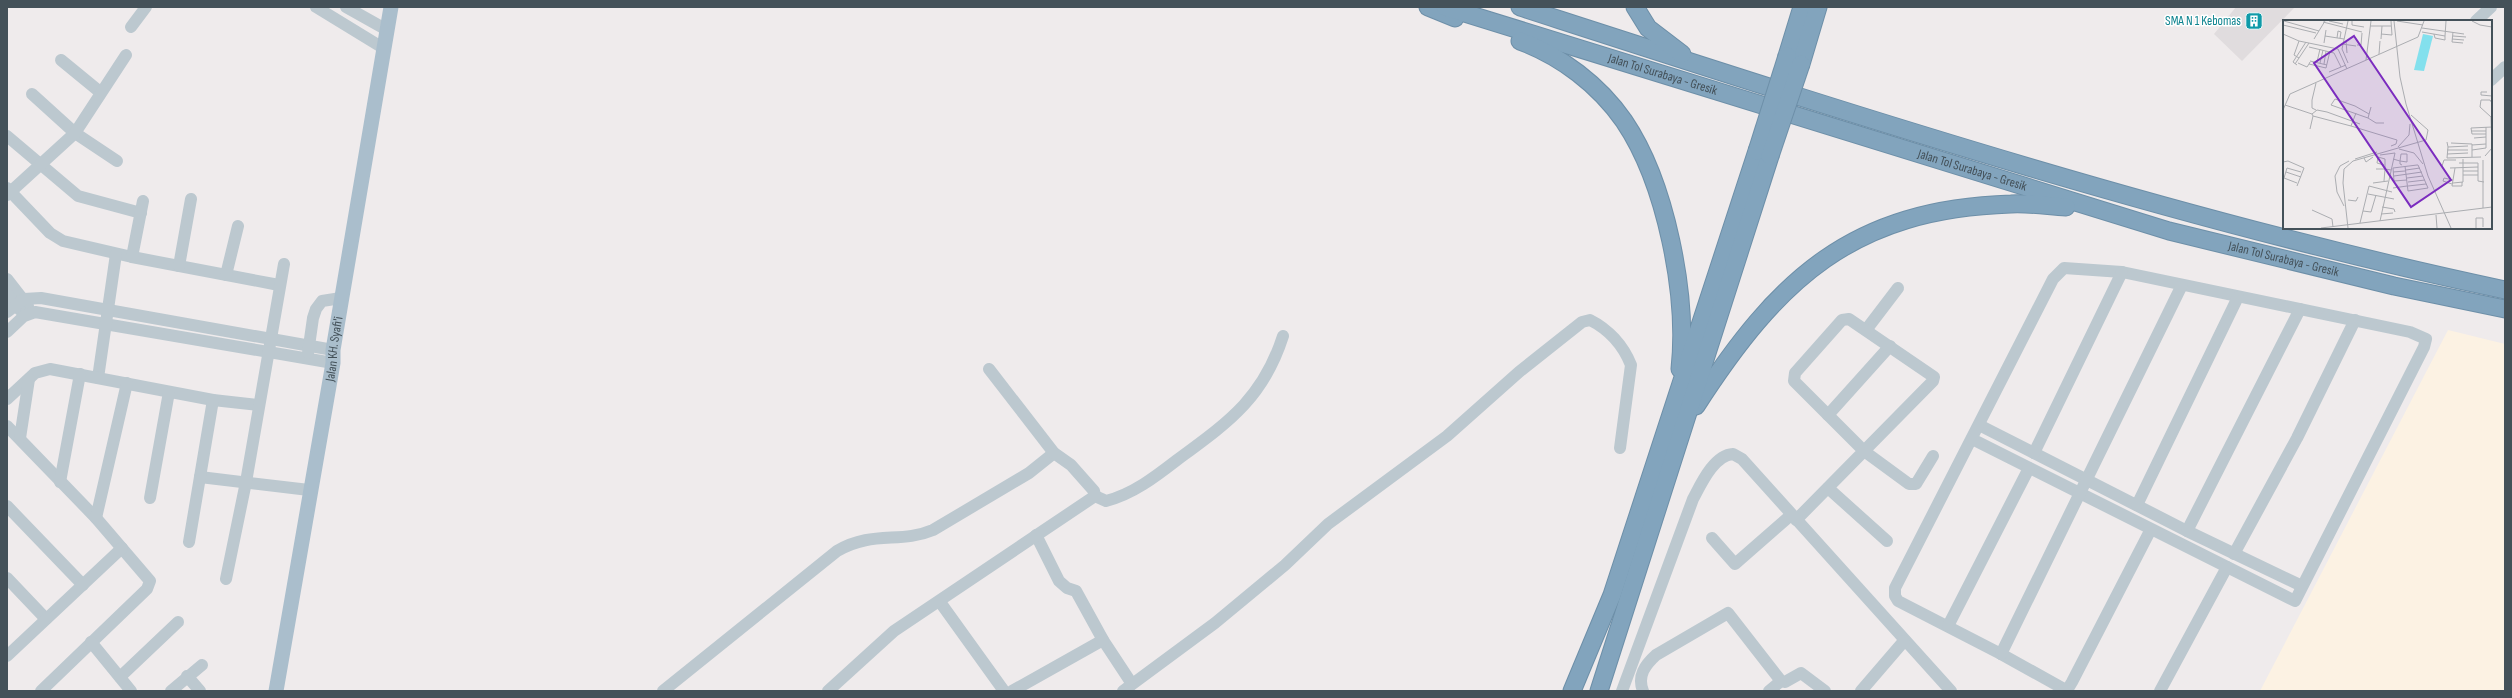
<svg xmlns="http://www.w3.org/2000/svg" width="2512" height="698" font-family="'Sofia Sans Condensed',sans-serif">
<style>
.commercial{fill:#fcf2e3}
.education{fill:#e0dcde}
.lines{fill:none;stroke-linecap:round;stroke-linejoin:round}
.highway-casing{stroke:#6d8fa8;stroke-width:19}
.minor{stroke:#bcc8cf;stroke-width:12}
.major{stroke:#aabecc;stroke-width:15}
.highway{stroke:#82a4bd;stroke-width:17}
.highway-bridge-casing{stroke:#6d8fa8;stroke-width:19;stroke-linecap:butt}
.highway-bridge{stroke:#82a4bd;stroke-width:17}
.labels{text-anchor:middle;dominant-baseline:central;stroke-width:3;stroke-linejoin:round;paint-order:stroke}
.culture-label{font-size:13px;fill:#0d838f;stroke:#fff;text-anchor:end}
.street-label{font-size:13px;fill:#445159;stroke:#fff}
.inset-road{fill:none;stroke:#abadb1;stroke-width:1}
.view{fill:#7b2cbf;fill-opacity:0.15;stroke:#7b2cbf;stroke-width:2}
.inset-edge{fill:none;stroke:#445159;stroke-width:2}
</style>
<rect width="100%" height="100%" fill="#efebec"/>
<!-- commercial -->
<path class="commercial" d="M2448,330L2505,344V691H2260Z"/>
<!-- education -->
<path class="education" d="M2236,7H2295L2242,61L2214,34Z"/>
<g class="lines">
<defs>
<g id="highway">
<path d="M1428,7L1455,18"/>
<path id="s2" d="M1445,7L2169,231L2394,286L2505,309"/>
<path d="M1520,7C1845,112 2171,219 2505,290"/>
<path d="M1635,7L1648,28L1682,54"/>
<path d="M1520,41C1561,56 1599,85 1624,121C1666,183 1688,295 1680,369"/>
<path d="M1787,56L1802,7"/>
<path d="M1801,64L1818,7"/>
<path d="M1696,406C1778,279 1852,209 2011,204C2029,203 2048,206 2066,207"/>
<path d="M1572,691L1612,595L1757,151"/>
<path d="M1599,691L1770,156"/>
</g>
</defs>
<!-- highway casing -->
<use href="#highway" class="highway-casing"/>
<!-- minor -->
<g class="minor">
<path d="M316,7L383,48"/>
<path d="M346,7L387,30"/>
<path d="M2476,21L2491,7"/>
<path d="M131,27L146,7"/>
<path d="M61,60L100,92"/>
<path d="M2491,80L2505,67"/>
<path d="M32,94L75,133L117,161"/>
<path d="M7,136L78,196L141,213"/>
<path d="M7,188L50,233L63,241L132,257L279,285"/>
<path d="M7,195L75,133L126,55"/>
<path d="M132,257L143,201"/>
<path d="M179,266L191,199"/>
<path d="M226,275L238,226"/>
<path d="M7,279L28,306"/>
<path d="M7,294L20,310"/>
<path d="M7,312L24,299L41,298L333,350"/>
<path d="M1866,330L1898,288"/>
<path d="M7,332L24,316L35,312L333,363"/>
<path d="M308,353L313,318L316,309L322,301L341,298"/>
<path d="M98,378L116,254"/>
<path d="M7,399L35,373L50,369L213,400L259,405"/>
<path d="M1828,415L1890,346"/>
<path d="M1979,425L2187,531L2302,586"/>
<path d="M7,426L96,518L150,581L147,589L41,691"/>
<path d="M20,438L29,379"/>
<path d="M1972,439L2295,601L2424,347L2426,339L2410,332L2122,272L2064,268L2053,279L1895,588V596L1898,601L2001,654L2064,689L2069,687L2072,682L2151,529"/>
<path d="M2034,453L2122,272"/>
<path d="M200,477L309,490"/>
<path d="M60,482L80,374"/>
<path d="M1828,488L1887,541"/>
<path d="M1095,496L1106,501C1133,494 1155,477 1177,460C1227,423 1263,399 1283,336"/>
<path d="M150,498L169,392"/>
<path d="M2137,505L2238,297"/>
<path d="M7,506L83,585"/>
<path d="M96,518L127,383"/>
<path d="M1796,520L1933,381L1934,377L1849,319L1842,320L1795,373L1794,381L1864,451L1909,484H1916L1933,456"/>
<path d="M2187,531L2300,309"/>
<path d="M1036,535L1059,581L1067,588L1076,591L1103,640L1132,684"/>
<path d="M1712,538L1735,564L1791,515"/>
<path d="M189,542L213,400"/>
<path d="M2234,554L2297,438L2355,320"/>
<path d="M7,578L46,619"/>
<path d="M226,579L246,482L284,264"/>
<path d="M940,602L1004,691"/>
<path d="M1948,626L2029,468"/>
<path d="M91,642L131,691"/>
<path d="M2001,654L2182,285"/>
<path d="M7,656L122,548"/>
<path d="M187,676L200,691"/>
<path d="M120,677L178,622"/>
<path d="M171,691L202,665"/>
<path d="M663,691L837,551C873,530 900,544 933,530L1029,473L1054,453"/>
<path d="M828,691L894,631L1095,496L1094,491L1071,465L1054,453L989,369"/>
<path d="M1012,691L1103,640"/>
<path d="M1123,691L1215,623L1285,565L1328,524L1447,436L1519,372L1582,322L1590,320C1608,329 1623,345 1631,365L1620,448"/>
<path d="M1622,691L1693,499C1701,484 1714,455 1733,454L1742,459L1951,691"/>
<path d="M1643,691C1637,676 1645,665 1656,655L1728,613L1781,681L1785,682L1801,673L1825,691"/>
<path d="M1769,691L1781,681"/>
<path d="M1861,691L1904,641"/>
<path d="M2160,691L2227,567"/>
</g>
<!-- major -->
<path class="major" id="s1" d="M276,691L333,363V350L391,7"/>
<!-- highway -->
<use href="#highway" class="highway"/>
<defs>
<g id="highway-bridge">
<path d="M1757,151L1787,56"/>
<path d="M1770,156L1801,64"/>
</g>
</defs>
<!-- highway-bridge casing -->
<use href="#highway-bridge" class="highway-bridge-casing"/>
<!-- highway-bridge -->
<use href="#highway-bridge" class="highway-bridge"/>
</g>
<!-- icons -->
<defs>
<symbol id="building-square" viewBox="-11 -11 22 22"><rect x="-9" y="-9" width="18" height="18" rx="4" fill="#0f9aa8" stroke="#fff"/><path d="M-4-6H4V6H1V3H-1V6H-4ZM-2.5-4.3h1.7v1.8h-1.7ZM.8-4.3h1.7v1.8H.8ZM-2.5-1h1.7V.8h-1.7ZM.8-1h1.7V.8H.8Z" fill="#fff"/></symbol>
</defs>
<g fill-rule="evenodd">
<use href="#building-square" x="2244" y="11" width="20" height="20"/>
</g>
<g class="labels">
<!-- culture labels -->
<g class="culture-label">
<text x="2241" y="21">SMA N 1 Kebomas</text>
</g>
<!-- street labels -->
<g class="street-label">
<text stroke="none"><textPath href="#s2" startOffset="228">Jalan Tol Surabaya - Gresik</textPath></text>
<text stroke="none"><textPath href="#s2" startOffset="552">Jalan Tol Surabaya - Gresik</textPath></text>
<text stroke="none"><textPath href="#s2" startOffset="876">Jalan Tol Surabaya - Gresik</textPath></text>
<text stroke="none"><textPath href="#s1" startOffset="347">Jalan KH. Syafi'i</textPath></text>
</g>
</g>
<!-- overview -->
<g transform="translate(2283 20)">
<rect width="209" height="209" fill="#efebec"/>
<path d="M140,14L150,16L141,51L131,50Z" fill="#83e0ed"/>
<path class="inset-road" d="M1,1L36,11M46,1L60,4M65,1L59,29L65,43M69,1V5L81,7M111,1L117,57L123,84L145,156L168,208M114,1L140,5M189,1L197,5L209,7M40,2L79,12M0,5L33,13M87,6H108M139,8L181,14M139,12L162,16L163,1M170,12L169,22L180,23M0,14L16,21M98,14L109,15L108,1M151,14L152,18L162,20V16M42,16L61,19M170,16L183,17M54,18L55,11L58,12L57,18M31,19L42,1M98,19L99,6M169,19L181,20M63,21L64,33M41,23L43,10M59,24L73,26M74,25H78L79,13M26,27L51,33L58,47M96,34L97,21M16,38L11,35L16,21L55,29L64,49M83,40L88,1M27,41L44,45M27,42L26,44L43,48L47,31M34,42L37,29M15,43L24,47L26,44M37,43L40,30M12,44L26,23M41,44L43,31M14,45L10,42L23,22M46,52L63,45M204,72H198V75L209,76M2,85L29,94L34,90L44,92L77,104M48,85L85,98L88,87M48,85L52,79L72,86L86,94M0,90L7,74L135,17L141,1M33,90L29,88V80L33,63M73,93L68,106L114,120L113,124L108,126M29,94L30,96L68,106M85,98L93,103H101M27,109L30,96M188,111H203M203,114H189L188,108L209,107M191,118L203,117M164,122L165,127L185,126M168,123L189,124V137M189,125L203,124M115,127L126,115L127,104M165,127L164,138L198,137M116,129L131,133L140,144M164,130H185M189,130L203,128V107M164,134L185,133M97,135L112,133L97,201M202,136L209,128L208,97L197,87L198,80H207L209,83M81,138L83,142L90,137M72,139L94,132M110,139L117,141L124,142V134H118L117,141V144L119,145M0,142L5,141L21,148L14,166M176,143H195V161L201,162M101,145L94,143L95,137L102,139V149L108,150M122,146L125,171L145,168L135,145H134L110,148L111,161L124,160M159,146L161,140H173M167,148L195,147M172,148L169,166H179V162M93,149H102L101,161M123,150L137,148M180,151H195M3,152L18,157M110,152L122,151M180,155H195M111,156L139,152M124,158L140,156M125,162L142,160M14,163L1,158L4,148L18,152M90,163L105,161M170,163L180,162V139M169,164L160,161L161,158L170,160M125,166L143,164M110,168L124,166M85,174L111,179M65,180L73,181L75,177M61,186L54,172L52,156L57,146L66,141M99,187L111,189L112,192M200,188V140M29,190L49,199L50,207M80,191L88,192L93,175M98,194L110,193M153,195L154,208M77,203L86,166L109,172M38,208L209,187M65,208L60,163L61,149L70,141L143,120L145,110L128,95M193,208V198H200V207"/>
<path class="view" d="M71,16L168,160L128,187L31,43Z"/>
<rect width="209" height="209" class="inset-edge"/>
</g>
<!-- border -->
<rect width="2512" height="698" fill="none" stroke="#445159" stroke-width="16"/>
</svg>
